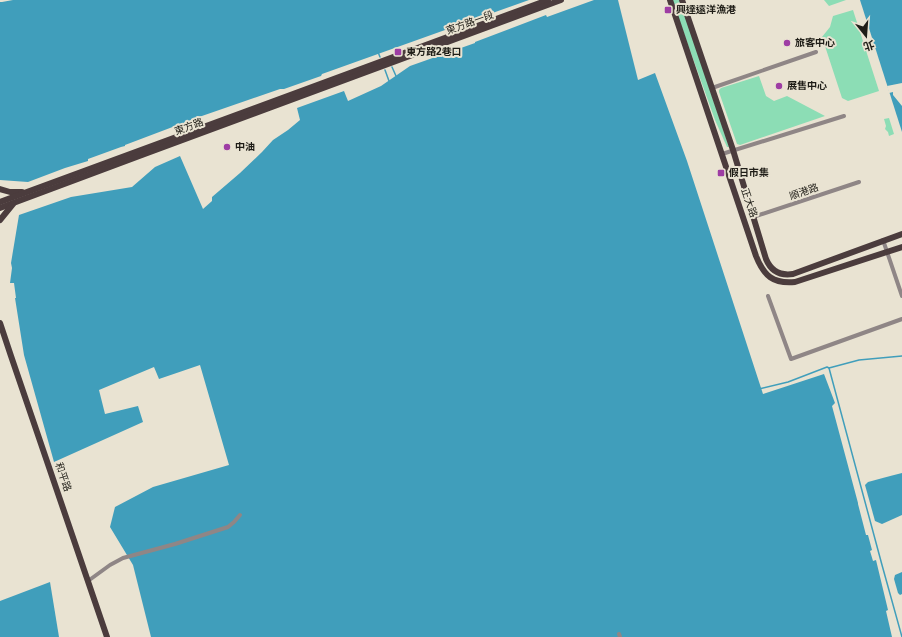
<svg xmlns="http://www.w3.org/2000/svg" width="902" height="637" font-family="Bitter,'Noto Sans TC',serif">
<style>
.green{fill:#8cddb5}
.water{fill:#409ebb}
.pier{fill:#e9e3d2}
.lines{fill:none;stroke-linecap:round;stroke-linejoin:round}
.stream{stroke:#409ebb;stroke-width:1.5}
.street{stroke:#8f8686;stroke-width:4}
.primary{stroke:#4b3c3d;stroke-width:6}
.poi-dot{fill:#9e3da4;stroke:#e9e3d2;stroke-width:1.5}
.labels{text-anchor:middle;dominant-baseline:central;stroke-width:4;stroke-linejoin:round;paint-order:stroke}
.poi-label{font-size:10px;font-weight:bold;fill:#1f1d17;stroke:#e9e3d2;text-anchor:start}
.street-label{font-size:10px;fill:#1f1d17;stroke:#e9e3d2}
</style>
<rect width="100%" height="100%" fill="#e9e3d2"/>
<!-- green -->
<g class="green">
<path d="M672,0H680L729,147H727L715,120Z"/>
<path d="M824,0H846L829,6Z"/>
<path d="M853,10L879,91L848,101L842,98L822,37L830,27L833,16Z"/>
<path d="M759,76L766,96L774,101L787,96L825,116L740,145L737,144L719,92V90L721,88Z"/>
<path d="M889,118L894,134L889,136L888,132L885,129L886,126L884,119Z"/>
</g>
<!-- water -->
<g class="water">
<path d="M13,0H529L322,74L321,76L284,89H280L199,117L125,145V146L121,147L88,159V161L65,168L28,182L0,180V2H2Z"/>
<path d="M594,0H618L638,80L655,73L687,161L763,394L824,374L835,403L832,406L858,503V504L866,535H868L872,550L870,551L873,561L876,560L888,610L886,611L892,637H151L133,565L110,527L115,507L153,487L229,465L200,365L159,379L154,367L99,390L105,414L138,406L143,422L54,462L24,355L15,298H16L14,283H10L12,268L11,263L19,215L71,197L132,187L155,167L180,156L203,209L212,201V197L240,173L262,152L273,140L288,130L300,120L297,108L344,91L348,101L381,86L410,66L475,43V42L546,15L547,17Z"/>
<path d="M860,0H902V132Z"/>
<path d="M902,473V515L882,524L875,521L865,485L868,482C879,479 890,476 902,473Z"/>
<path d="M902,572V594L900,595L898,593L894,579L895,575Z"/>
<path d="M50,582L59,637H0V601Z"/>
</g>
<!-- pier -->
<path class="pier" d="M902,83V106L893,95V92L889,93L887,86Z"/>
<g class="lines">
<!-- stream -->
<g class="stream">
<path d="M378,52L380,57"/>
<path d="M392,67L396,76"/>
<path d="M385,70L389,81"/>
<path d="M829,368L882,565L902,637"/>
<path d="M759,389L788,382L827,367L829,368L859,360L902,356"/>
</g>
<!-- street -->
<g class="street">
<path d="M712,88L816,52"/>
<path d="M722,154L844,116"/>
<path d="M753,217L859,182"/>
<path d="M883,240L902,296"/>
<path d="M768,296L791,359L902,319"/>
<path d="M88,581L110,565L123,558L175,544L228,527L234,522L240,515"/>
<path d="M619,634L620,637"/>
</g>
<!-- primary -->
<g class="primary">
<path d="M670,0L756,256C764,276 773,284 795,282L902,247"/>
<path d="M682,0L733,150L766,259C771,271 780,276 793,274L902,234"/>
<path d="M0,189L10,192H22"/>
<path d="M0,202L548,0"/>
<path d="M0,208L142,155L561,0"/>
<path d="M0,220L13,204"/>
<path d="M0,323L11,356L107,637"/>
</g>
</g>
<!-- markers -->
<g class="poi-dot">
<rect x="664" y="6" width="8" height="8" rx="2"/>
<circle cx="787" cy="43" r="4"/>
<rect x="394" y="48" width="8" height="8" rx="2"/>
<circle cx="779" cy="86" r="4"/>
<circle cx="227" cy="147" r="4"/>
<rect x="717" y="169" width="8" height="8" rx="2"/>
</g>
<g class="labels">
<!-- poi labels -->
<g class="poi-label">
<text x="676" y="10">興達遠洋漁港</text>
<text x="795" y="43">旅客中心</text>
<text x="406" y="52">東方路2巷口</text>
<text x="787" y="86">展售中心</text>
<text x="235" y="147">中油</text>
<text x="729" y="173">假日市集</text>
</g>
<!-- street labels -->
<g class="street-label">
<text transform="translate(470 23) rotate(-20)">東方路一段</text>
<text transform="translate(189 127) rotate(-20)">東方路</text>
<text transform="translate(804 192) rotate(-19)">順港路</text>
<text transform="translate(749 203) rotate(71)">正大路</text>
<text transform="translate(63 477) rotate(71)">和平路</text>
</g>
</g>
<!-- north arrow -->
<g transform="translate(866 36) rotate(163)" stroke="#e9e3d2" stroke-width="3" paint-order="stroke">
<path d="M0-3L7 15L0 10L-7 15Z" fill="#1f1d17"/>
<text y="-6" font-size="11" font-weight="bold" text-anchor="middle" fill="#1f1d17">北</text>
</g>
</svg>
